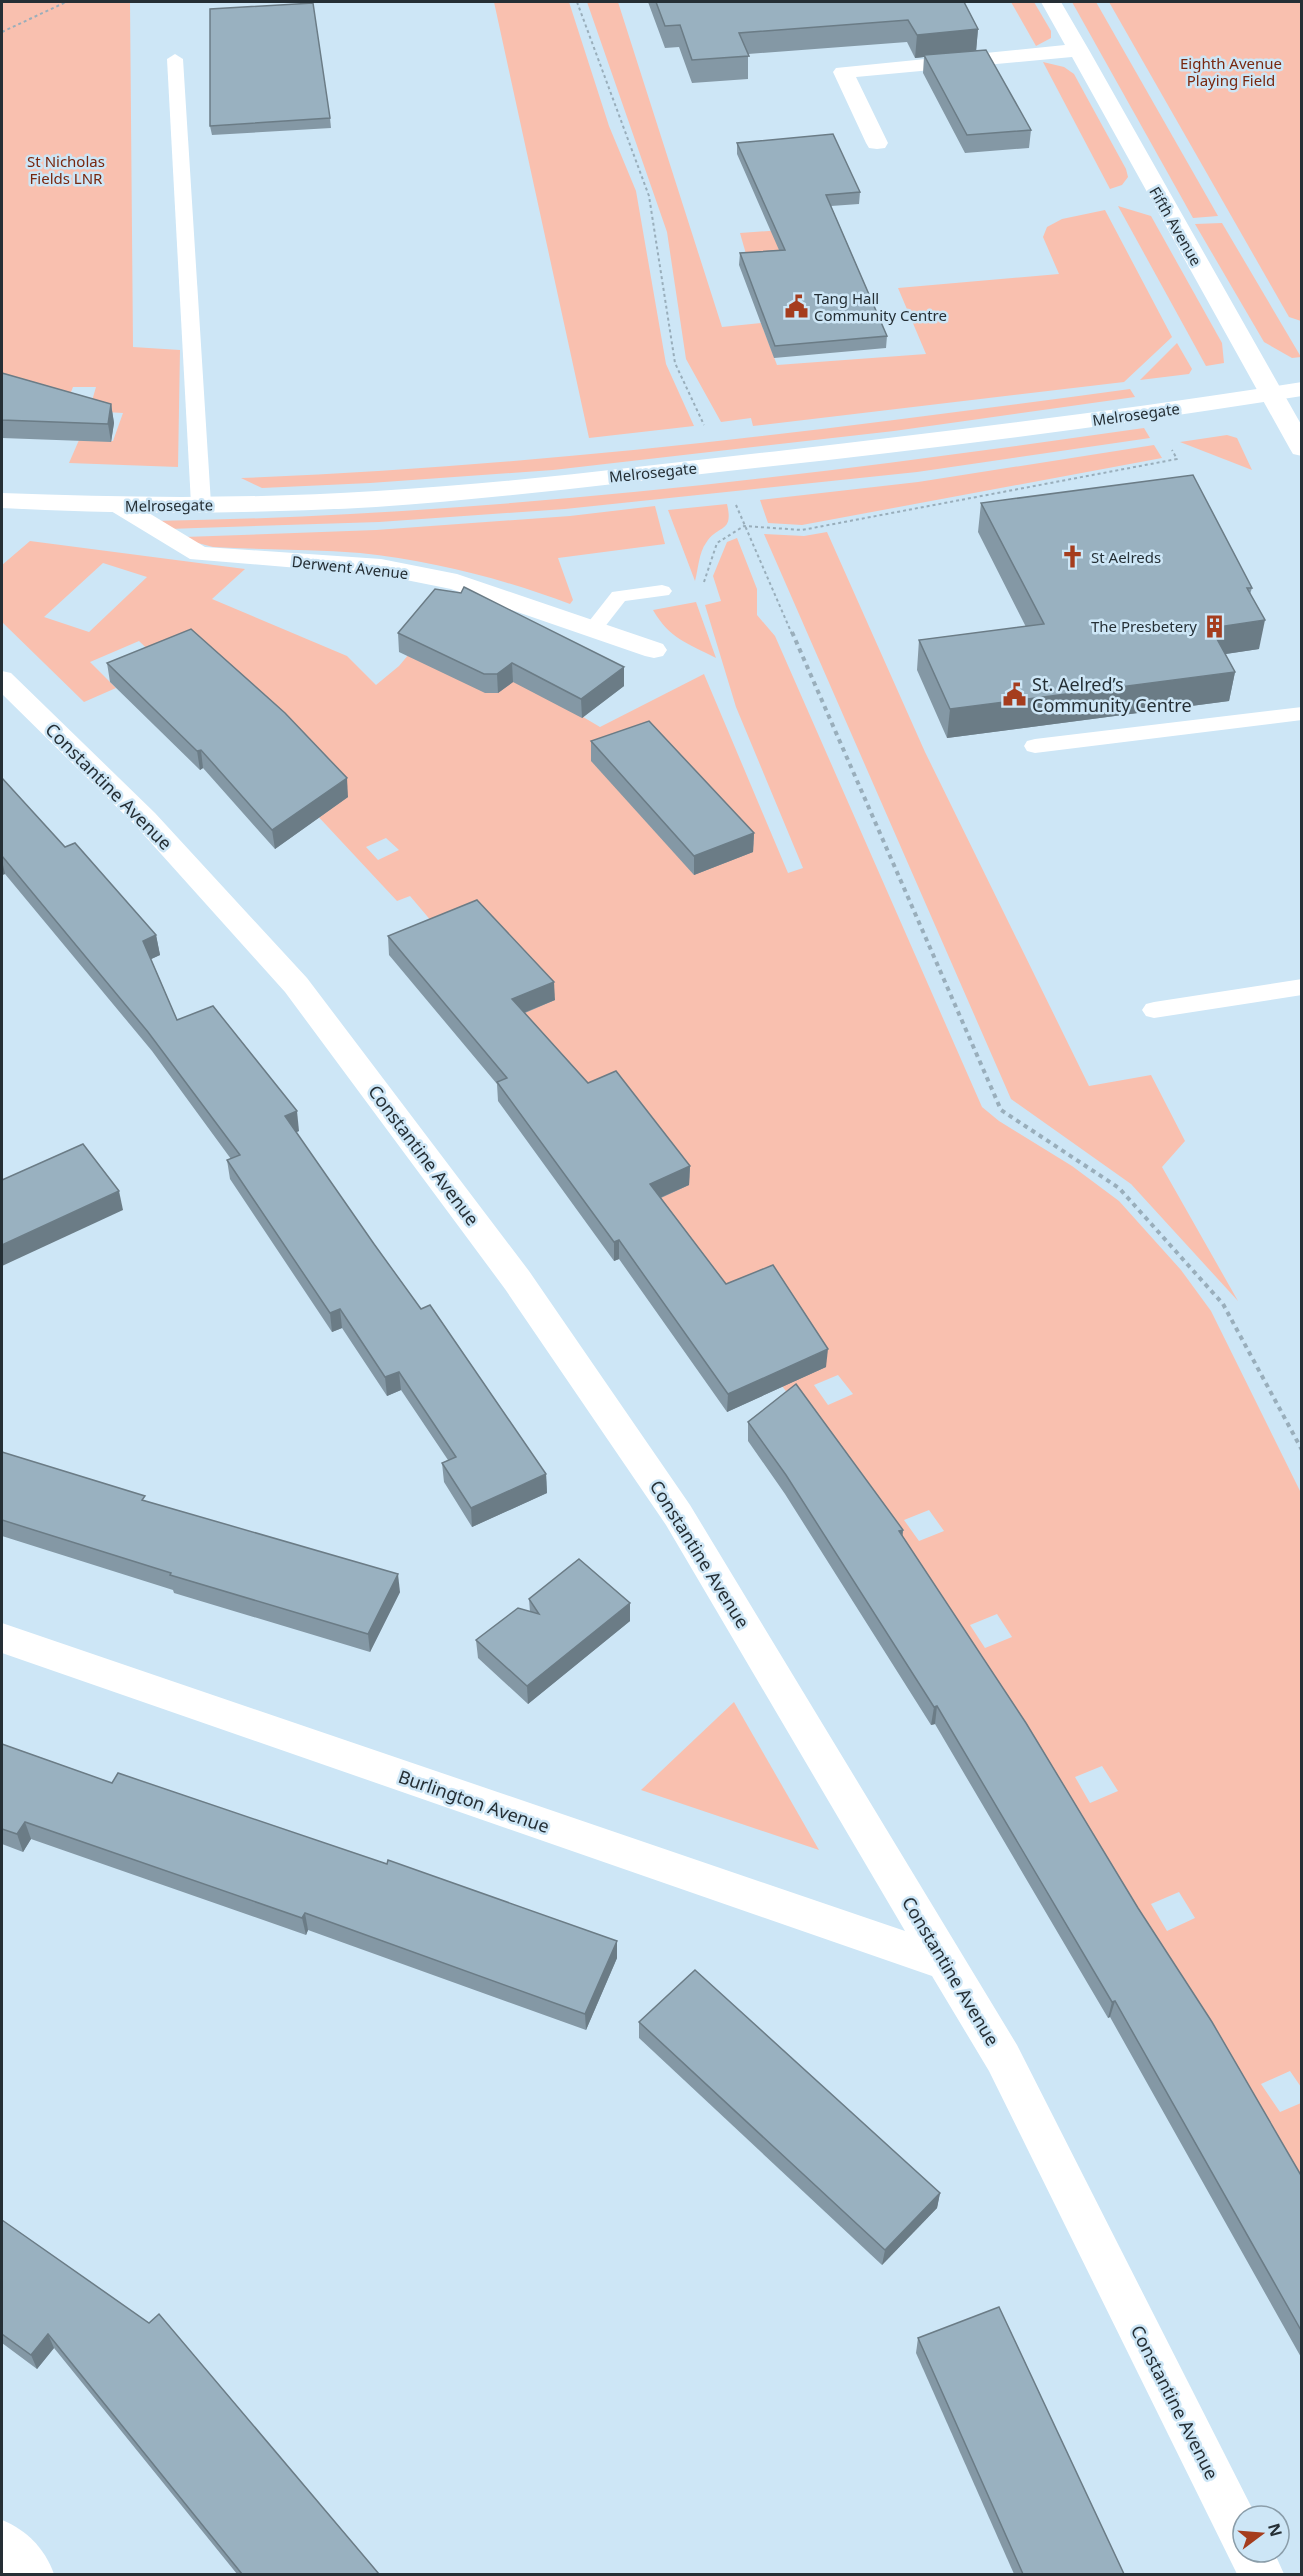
<svg xmlns="http://www.w3.org/2000/svg" width="1303" height="2576" font-family="'Noto Sans',sans-serif">
<style>
.green{fill:#f9c0af;fill-rule:evenodd}
.lines{fill:none;stroke-linecap:round;stroke-linejoin:round}
.path-far1{stroke:#99aebb;stroke-width:2;stroke-dasharray:3 3;stroke-linecap:butt}
.path{stroke:#99aebb;stroke-width:4;stroke-dasharray:4.5 4.5;stroke-linecap:butt}
.service{fill:#fff;fill-rule:evenodd}
.minor{fill:#fff;fill-rule:evenodd}
.tertiary{fill:#fff;fill-rule:evenodd}
.wall{fill:#8498a5}
.shaded-wall{fill:#6b7c86}
.building{fill:#99b1c0;stroke:#6b7c86;stroke-width:1.5}
.labels{text-anchor:middle;dominant-baseline:central;stroke-width:5;stroke-linejoin:round;paint-order:stroke}
.far-park-label{font-size:15px;fill:#78270e;stroke:#cde6f6}
.far-street-label{font-size:15px;fill:#252f35;stroke:#cde6f6}
.far-poi-label{font-size:15px;fill:#252f35;stroke:#cde6f6;text-anchor:start}
.poi-label{font-size:18px;fill:#252f35;stroke:#cde6f6;text-anchor:start}
.street-label{font-size:18px;fill:#252f35;stroke:#cde6f6}
</style>
<rect width="100%" height="100%" fill="#cde6f6"/>
<!-- green -->
<g class="green">
<path d="M2,2H130L133,347L180,350L178,467L69,463L79,440L113,441L123,413L89,411L96,387H73L64,410L2,396Z"/>
<path d="M494,2H569L609,126L636,191L666,364L694,426L589,438Z"/>
<path d="M587,2H618L722,327L761,323L777,365L926,354L898,288L1059,274L1043,237L1047,227L1062,219L1105,210L1172,337L1124,382L753,426L751,418L721,422L686,359L667,232Z"/>
<path d="M1011,2H1034L1051,31V38L1036,46Z"/>
<path d="M1072,2H1096L1218,216L1193,218Z"/>
<path d="M1109,2H1301V321L1289,317Z"/>
<path d="M1043,62L1064,67L1074,74L1126,169L1128,177L1122,185L1110,189Z"/>
<path d="M1118,206L1151,216L1222,343L1224,363L1206,366Z"/>
<path d="M1222,223L1301,357L1292,358L1264,342L1195,224Z"/>
<path d="M796,229L805,249L746,254L740,233Z"/>
<path d="M1177,343L1192,369L1189,374L1140,380Z"/>
<path d="M1130,389L1135,397L894,431L553,470L370,483L262,488L241,478C539,467 835,429 1130,389Z"/>
<path d="M1144,428L1150,438L917,472L565,509L379,522L197,528L169,529L154,521C486,516 816,475 1144,428Z"/>
<path d="M1227,435L1237,438L1252,470L1180,442Z"/>
<path d="M1154,445L1162,458L802,525L768,523L760,500L918,482Z"/>
<path d="M727,504C734,534 718,524 706,543C699,552 698,570 695,581L668,510Z"/>
<path d="M655,506L665,544L558,558L573,600L570,604C501,578 433,561 360,553C312,549 262,550 213,547L194,542L184,537L376,530L570,516Z"/>
<path d="M827,532L925,752L1089,1086L1151,1075L1185,1141L1162,1167L1238,1301L1131,1184L1011,1099L764,534L804,536Z"/>
<path d="M737,538L757,589V615L775,636L982,1107L999,1121L1072,1166L1119,1201L1181,1270L1211,1311L1301,1493V2087L1290,2071L1261,2084L1280,2112L1301,2103V2203L830,1450L449,942L410,896L397,901L300,797L139,641L90,662L116,688L84,702L2,622V565L30,541L245,569L212,599L347,656L376,685L399,666L409,654H477L600,727L704,674L788,873L803,868L736,707L705,605L721,601L713,576L727,542ZM103,563L147,577L89,632L44,617ZM386,838L399,850L378,860L366,847ZM838,1375L853,1394L828,1405L814,1385ZM929,1510L944,1531L919,1541L904,1520ZM997,1614L1012,1637L985,1648L970,1625ZM1102,1766L1118,1791L1090,1803L1075,1777ZM1179,1892L1195,1918L1167,1931L1151,1904Z"/>
<path d="M696,602L716,658C687,643 670,639 653,610Z"/>
<path d="M734,1702L819,1850L641,1790Z"/>
</g>
<g class="lines">
<!-- path-far1 -->
<g class="path-far1">
<path d="M577,2L649,196L675,363L704,425"/>
<path d="M2,32L66,2"/>
<path d="M736,505L792,634"/>
<path d="M704,582L717,543L744,526L802,530L1177,459L1172,450"/>
</g>
<!-- path -->
<path class="path" d="M792,632L1001,1110L1119,1188L1223,1304L1302,1450"/>
<!-- service -->
<g class="service">
<path d="M175,54L183,59L211,504L208,508H194L191,504L167,59Z"/>
<path d="M662,585L669,587L672,591L669,595L625,601L600,633H586L583,629L612,592Z"/>
<path d="M1302,707V720L1035,753L1027,751L1024,746L1027,741L1035,739Z"/>
<path d="M1302,979V995L1154,1018L1146,1016L1142,1010L1146,1004L1154,1002Z"/>
</g>
<!-- minor -->
<g class="minor">
<path d="M1041,2H1061L1089,50L1302,426V456L1293,454L1290,449L1072,57L856,77L888,143L885,148L877,149L869,148L866,143L833,72L836,68L1065,45Z"/>
<path d="M120,498L129,501L205,547L381,559L457,574L663,644L667,650L663,656L654,658L645,656L451,589L381,575L190,559L111,511L107,506L111,501Z"/>
<path d="M2,671L11,673L155,813L307,978L529,1271L690,1505L1017,2045L1256,2516H1243V2552H1274L1284,2574H1237L989,2071L932,1976L2,1653V1623L905,1931L666,1525L505,1289L285,992L135,825L2,694Z"/>
<path d="M2,2520C27,2530 45,2549 54,2574H3Z"/>
</g>
<!-- tertiary -->
<path class="tertiary" d="M1302,382V396C1111,427 920,450 728,471C611,484 494,499 376,507C251,514 126,515 2,508V493C127,498 251,499 376,491C514,483 651,465 787,450C959,430 1131,409 1302,382Z"/>
</g>
<!-- wall -->
<g class="wall">
<path d="M648,2H964L978,29L976,51L1031,130L1029,148L965,153L923,73L924,57L915,58L907,42L748,54V79L692,83L679,47L665,48Z"/>
<path d="M330,118L331,128L212,135L210,126Z"/>
<path d="M737,143L860,192L859,204L831,206L887,336L886,348L774,358L739,265L740,253L779,250L737,154Z"/>
<path d="M2,373L111,404L114,423L111,442L2,438Z"/>
<path d="M981,503L1252,588L1250,594L1259,649L1225,654L1235,672L1229,701L947,738L917,670L919,640L1026,627L978,532Z"/>
<path d="M398,633L624,686L582,718L513,682L498,693H485L399,652Z"/>
<path d="M107,663L348,797L275,849L203,768L200,770L110,682Z"/>
<path d="M591,741L754,833L753,852L694,875L591,761Z"/>
<path d="M2,778L65,847L156,935L160,955L151,959L177,1020L299,1131L296,1132L374,1244L421,1309L546,1474L547,1493L472,1527L444,1482L442,1463L448,1460L401,1390L387,1396L342,1328L332,1332L230,1179L227,1160L231,1159L152,1051L5,874L2,875Z"/>
<path d="M388,936L555,1000L525,1013L588,1083L690,1166L689,1185L661,1198L726,1284L826,1367L727,1412L619,1259L614,1261L498,1101L497,1084L389,955Z"/>
<path d="M748,1422L903,1530L902,1537L1302,2177V2359L1110,2017L1108,2018L935,1724L931,1725L785,1494L748,1441Z"/>
<path d="M2,1452L146,1501L400,1592L370,1652L174,1593L173,1590L2,1536Z"/>
<path d="M529,1599L630,1621L528,1704L478,1658L476,1640L530,1612Z"/>
<path d="M2,1744L112,1783L617,1941V1958L586,2030L308,1930L306,1935L31,1839L23,1852L2,1844Z"/>
<path d="M639,2022L940,2193L937,2208L882,2265L639,2038Z"/>
<path d="M2,2220L379,2574H237L54,2348L37,2369L2,2343Z"/>
<path d="M918,2338L1124,2574H1014L916,2353Z"/>
</g>
<!-- shaded-wall -->
<g class="shaded-wall">
<path d="M978,29L976,52L924,55V57L915,58L917,35Z"/>
<path d="M111,404L114,423L111,442L108,424Z"/>
<path d="M1265,620L1259,649L1206,657L1211,628Z"/>
<path d="M512,663L513,682L498,693L497,674Z"/>
<path d="M624,667V686L582,718L581,699Z"/>
<path d="M1235,672L1229,701L947,738L950,709Z"/>
<path d="M201,750L203,768L200,770L197,751Z"/>
<path d="M347,778L348,797L275,849L272,830Z"/>
<path d="M754,833L753,852L694,875V856Z"/>
<path d="M2,860L5,874L2,875Z"/>
<path d="M156,935L160,955L147,961L143,941Z"/>
<path d="M554,982L555,1000L513,1017L512,999Z"/>
<path d="M297,1111L299,1131L288,1136L285,1116Z"/>
<path d="M690,1166L689,1185L650,1202V1184Z"/>
<path d="M119,1191L123,1210L2,1266V1245Z"/>
<path d="M619,1240V1259L614,1261V1242Z"/>
<path d="M340,1309L342,1328L332,1332L330,1313Z"/>
<path d="M828,1349L826,1367L727,1412L728,1394Z"/>
<path d="M399,1372L401,1390L387,1396L385,1377Z"/>
<path d="M546,1474L547,1493L472,1527L471,1508Z"/>
<path d="M903,1530L901,1548L899,1531Z"/>
<path d="M398,1574L400,1592L370,1652L368,1634Z"/>
<path d="M630,1603V1621L528,1704L527,1686Z"/>
<path d="M937,1706L935,1724L931,1725L934,1707Z"/>
<path d="M25,1822L31,1839L23,1852L17,1834Z"/>
<path d="M305,1913L308,1930L306,1935L302,1918Z"/>
<path d="M617,1941V1958L586,2030L585,2014Z"/>
<path d="M1115,2001L1110,2017L1108,2018L1112,2002Z"/>
<path d="M940,2193L937,2208L882,2265L885,2250Z"/>
<path d="M48,2334L54,2348L37,2369L31,2355Z"/>
</g>
<!-- building -->
<g class="building">
<path d="M656,2H964L978,29L917,35L908,20L739,33L749,56L692,60L680,25L665,26Z"/>
<path d="M313,3L330,118L210,126V9Z"/>
<path d="M986,50L1031,130L967,135L924,55Z"/>
<path d="M833,134L860,192L826,195L887,336L775,346L740,253L785,250L737,143Z"/>
<path d="M2,373L111,404L108,424L2,420Z"/>
<path d="M1193,475L1252,588H1247L1265,620L1211,628L1235,672L950,709L919,640L1044,624L981,503Z"/>
<path d="M464,587L624,667L581,699L512,663L497,674H484L398,633L435,589L461,593Z"/>
<path d="M191,629L285,713L347,778L272,830L201,750L197,751L107,663Z"/>
<path d="M649,721L754,833L694,856L591,741Z"/>
<path d="M2,778L65,847L75,843L156,935L143,941L177,1020L213,1006L297,1111L285,1116L374,1244L421,1309L430,1305L546,1474L471,1508L442,1463L456,1457L399,1372L385,1377L340,1309L330,1313L227,1160L240,1155L148,1032L2,856Z"/>
<path d="M477,900L554,982L512,999L588,1083L616,1071L690,1166L650,1184L726,1284L773,1265L828,1349L728,1394L619,1240L614,1242L497,1082L507,1078L388,936Z"/>
<path d="M83,1144L119,1191L2,1245V1180Z"/>
<path d="M796,1384L903,1530L899,1531L1026,1723L1138,1908L1212,2022L1302,2177V2332L1115,2001L1112,2002L937,1706L934,1707L786,1475L748,1422Z"/>
<path d="M2,1452L145,1496L142,1500L398,1574L368,1634L170,1575L171,1573L2,1520Z"/>
<path d="M579,1559L630,1603L527,1686L476,1640L518,1608L539,1614L529,1599Z"/>
<path d="M2,1744L112,1783L118,1773L387,1864L388,1860L617,1941L585,2014L305,1913L302,1918L25,1822L17,1834L2,1829Z"/>
<path d="M695,1970L940,2193L885,2250L639,2022Z"/>
<path d="M2,2220L149,2323L159,2314L379,2574H242L48,2334L31,2355L2,2334Z"/>
<path d="M999,2307L1124,2574H1023L918,2338Z"/>
</g>
<!-- icons -->
<defs>
<symbol id="civic-bare" viewBox="-9 -9 18 18"><path d="M-.6-6.5H3V-4.5H.6V-3L4-1V1h2V6H-6V1h2V-1L-.6-3ZM-1.2 2.5V6h2.4V2.5Z" fill="#a53d1e" stroke="#cde6f6" stroke-width="2.5" paint-order="stroke"/></symbol>
<symbol id="church-bare" viewBox="-9 -9 18 18"><path d="M-1.2-6h2.4v3.5h3.3v2.4h-3.3V6h-2.4V-.1h-3.3v-2.4h3.3Z" fill="#a53d1e" stroke="#cde6f6" stroke-width="2.5" paint-order="stroke"/></symbol>
<symbol id="building-bare" viewBox="-9 -9 18 18"><path d="M-4-6H4V6H1V3H-1V6H-4ZM-2.5-4.3h1.7v1.8h-1.7ZM.8-4.3h1.7v1.8H.8ZM-2.5-1h1.7V.8h-1.7ZM.8-1h1.7V.8H.8Z" fill="#a53d1e" stroke="#cde6f6" stroke-width="2.5" paint-order="stroke"/></symbol>
</defs>
<g fill-rule="evenodd">
<use href="#civic-bare" x="780" y="290" width="33" height="33"/>
<use href="#church-bare" x="1056" y="540" width="33" height="33"/>
<use href="#building-bare" x="1198" y="610" width="33" height="33"/>
<use href="#civic-bare" x="998" y="678" width="33" height="33"/>
</g>
<g class="labels">
<!-- far-park labels -->
<g class="far-park-label">
<text x="1231" y="63">Eighth Avenue<tspan x="1231" dy="17">Playing Field</tspan></text>
<text x="66" y="161">St Nicholas<tspan x="66" dy="17">Fields LNR</tspan></text>
</g>
<!-- far-street labels -->
<g class="far-street-label">
<text transform="translate(1176 226) rotate(60)">Fifth Avenue</text>
<text transform="translate(1136 414) rotate(-8)">Melrosegate</text>
<text transform="translate(653 472) rotate(-6)">Melrosegate</text>
<text transform="translate(169 505) rotate(-1)">Melrosegate</text>
<text transform="translate(350 567) rotate(6)">Derwent Avenue</text>
</g>
<!-- far-poi labels -->
<g class="far-poi-label">
<text x="814" y="298">Tang Hall<tspan x="814" dy="17">Community Centre</tspan></text>
<text x="1091" y="557">St Aelreds</text>
<text x="1197" y="626" text-anchor="end">The Presbetery</text>
</g>
<!-- poi labels -->
<g class="poi-label">
<text x="1032" y="684">St. Aelred’s<tspan x="1032" dy="21">Community Centre</tspan></text>
</g>
<!-- street labels -->
<g class="street-label">
<text transform="translate(109 786) rotate(45)">Constantine Avenue</text>
<text transform="translate(424 1155) rotate(53)">Constantine Avenue</text>
<text transform="translate(700 1554) rotate(58)">Constantine Avenue</text>
<text transform="translate(474 1801) rotate(19)">Burlington Avenue</text>
<text transform="translate(951 1971) rotate(59)">Constantine Avenue</text>
<text transform="translate(1175 2402) rotate(63)">Constantine Avenue</text>
</g>
</g>
<!-- border -->
<rect width="1303" height="2576" fill="none" stroke="#252f35" stroke-width="6"/>
<!-- north arrow -->
<g transform="translate(1261 2534) rotate(74)"><circle r="28" fill="#cde6f6" stroke="#8a9da9" stroke-width="1.5"/>
<path d="M0-4.5L10 22L0 15L-10 22Z" fill="#a53d1e"/>
<text y="-9" font-size="16" font-weight="bold" text-anchor="middle" fill="#252f35">N</text>
</g>
</svg>
